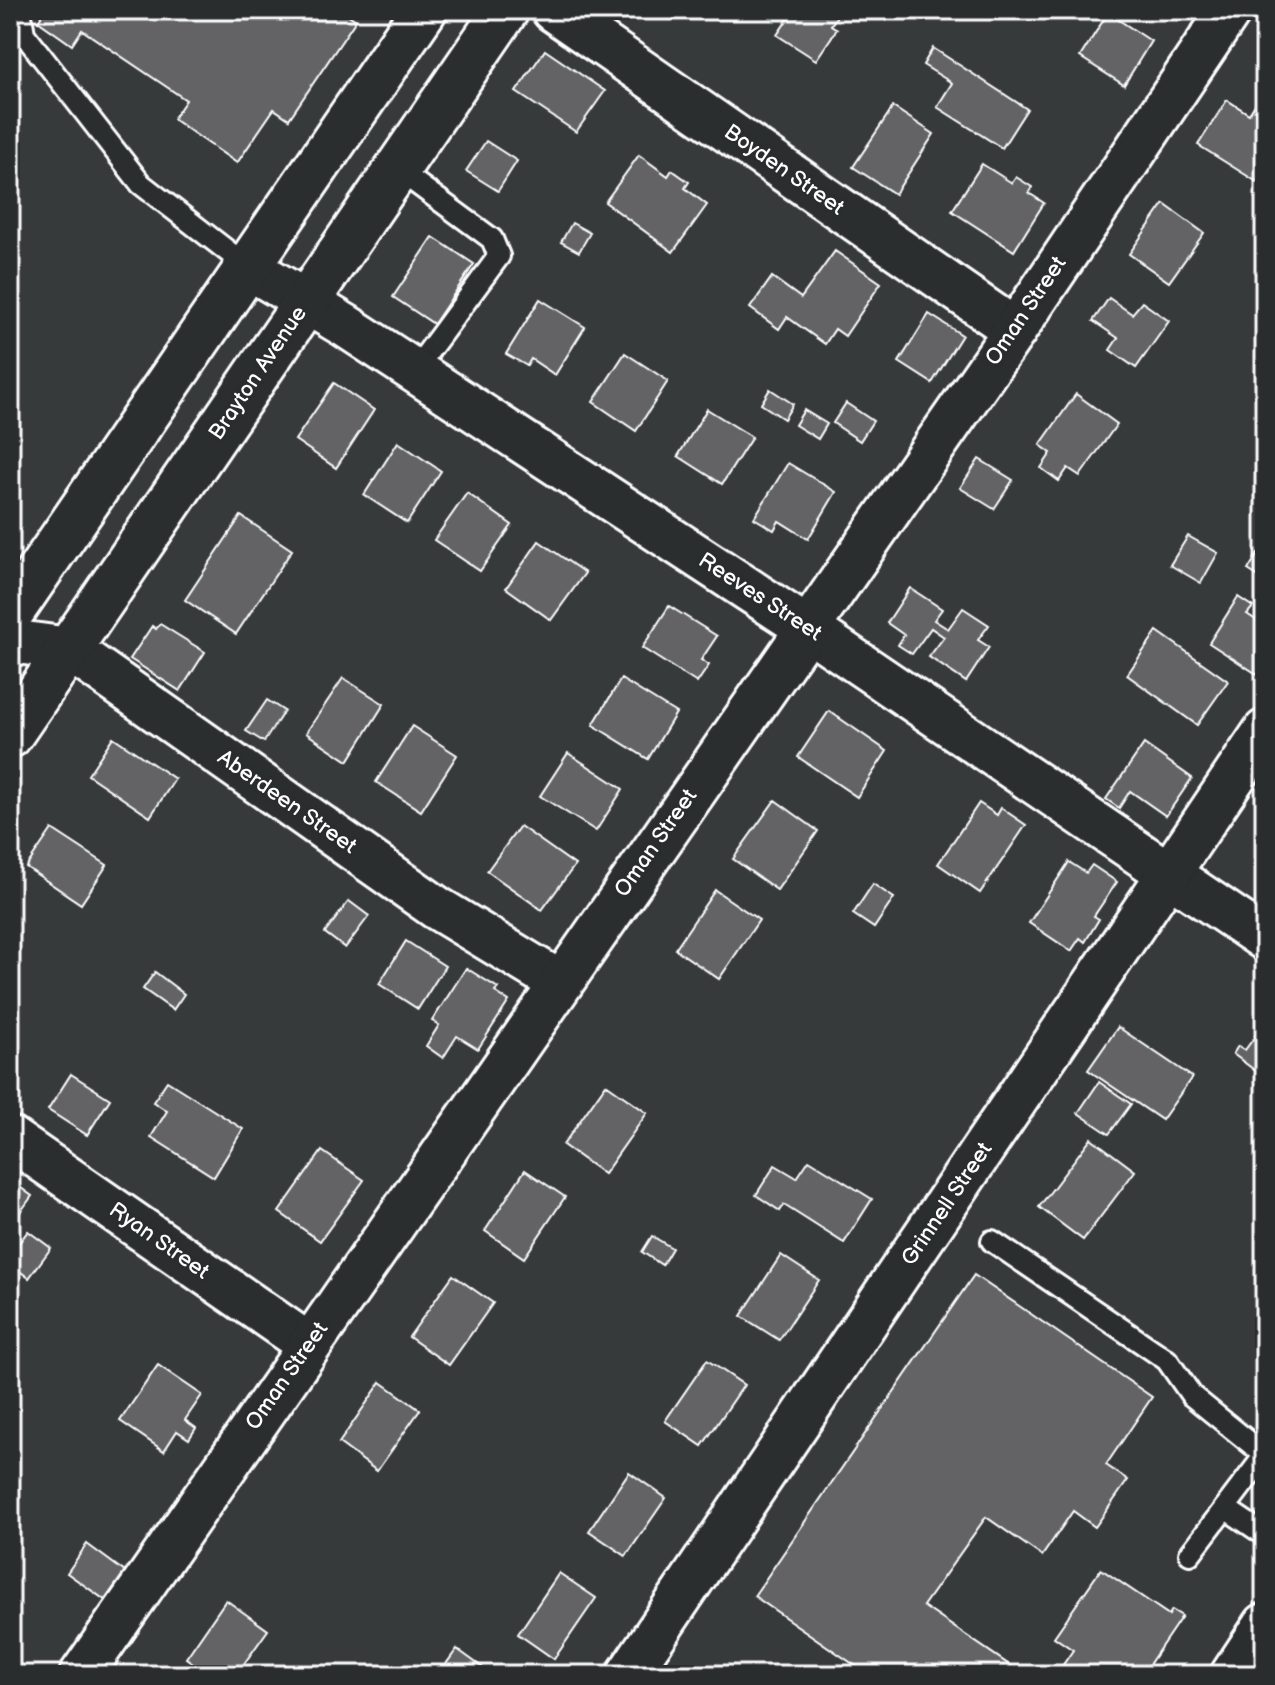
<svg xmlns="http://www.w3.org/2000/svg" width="1275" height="1685" font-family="'Balsamiq Sans',sans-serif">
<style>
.building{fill:#636465;stroke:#fff;stroke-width:2}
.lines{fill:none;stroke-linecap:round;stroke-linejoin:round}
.lane-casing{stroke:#fff;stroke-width:26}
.street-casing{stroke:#fff;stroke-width:48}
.secondary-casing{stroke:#fff;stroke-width:50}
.lane{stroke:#2a2d2e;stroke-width:20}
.street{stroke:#2a2d2e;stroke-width:42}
.secondary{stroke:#2a2d2e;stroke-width:44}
.labels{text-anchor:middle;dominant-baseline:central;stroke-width:7;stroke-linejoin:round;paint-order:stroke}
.street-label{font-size:22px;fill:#fff;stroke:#2a2d2e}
</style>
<rect width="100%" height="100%" fill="#373a3b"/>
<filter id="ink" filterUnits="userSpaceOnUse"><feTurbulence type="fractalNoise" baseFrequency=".0125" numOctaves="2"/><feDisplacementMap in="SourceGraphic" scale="16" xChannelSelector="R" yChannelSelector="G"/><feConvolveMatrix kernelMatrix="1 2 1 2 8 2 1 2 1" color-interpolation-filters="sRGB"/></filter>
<g filter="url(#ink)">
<!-- building -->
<g class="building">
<path d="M45,10H341L356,20L289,119L274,109L237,163L173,119L186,100L82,30L72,45L38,21Z"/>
<path d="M794,10H828L837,16L831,25L837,29L816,60L777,35Z"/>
<path d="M1108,13L1151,41L1124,85L1080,57Z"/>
<path d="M933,48L1027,109L1002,148L937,107L952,83L923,65Z"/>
<path d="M545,50L605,91L576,132L516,92Z"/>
<path d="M1265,89V187L1198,145L1227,100L1249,114Z"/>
<path d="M893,107L934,134L895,194L853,167Z"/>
<path d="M486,141L517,161L498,191L466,171Z"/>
<path d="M639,155L668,176L672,170L689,182L685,188L707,205L673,252L605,202Z"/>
<path d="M982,164L1012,183L1016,177L1032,187L1029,193L1044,203L1014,251L952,211Z"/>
<path d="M1164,204L1204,233L1169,282L1129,254Z"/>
<path d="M572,223L590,233L579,252L561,242Z"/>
<path d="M433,237L474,264L434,324L393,297Z"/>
<path d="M835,251L881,283L845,336L835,329L825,344L787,317L779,329L750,308L772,277L801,298Z"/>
<path d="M1109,298L1132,314L1142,302L1169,321L1136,368L1110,350L1118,338L1093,321Z"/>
<path d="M540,299L585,327L555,375L531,359L527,366L506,354Z"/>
<path d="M929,314L962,335L932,383L899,362Z"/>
<path d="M625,353L668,381L636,431L593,402Z"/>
<path d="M334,383L374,410L336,468L295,440Z"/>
<path d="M770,389L793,404L784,419L761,404Z"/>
<path d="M1076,394L1117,424L1080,476L1068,468L1059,481L1041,468L1051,453L1040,445Z"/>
<path d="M846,403L873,421L860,441L833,423Z"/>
<path d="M707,409L752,437L722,484L678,456Z"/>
<path d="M804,410L827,424L818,439L795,425Z"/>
<path d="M398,442L441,471L407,523L364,495Z"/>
<path d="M979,459L1013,480L994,509L960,488Z"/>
<path d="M788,463L836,492L808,539L779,521L774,530L754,518Z"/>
<path d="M467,493L512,525L480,571L434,540Z"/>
<path d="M241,516L292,550L236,634L185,600Z"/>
<path d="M1188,536L1218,553L1201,583L1170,565Z"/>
<path d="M539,541L585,573L551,620L506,588Z"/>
<path d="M1265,542V581L1248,570Z"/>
<path d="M910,588L942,609L934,620L948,629L963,608L989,625L978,640L989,647L966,682L929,657L944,637L931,628L912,654L898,645L904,635L887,623Z"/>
<path d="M1238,597L1253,607L1247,614L1265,626V668L1260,676L1209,643Z"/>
<path d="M669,606L717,636L701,660L709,665L697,683L642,648Z"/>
<path d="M160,624L205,652L180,691L130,659L152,626L156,629Z"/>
<path d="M1157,631L1228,681L1197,725L1127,675Z"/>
<path d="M343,678L384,704L348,761L306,733Z"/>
<path d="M621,679L676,713L648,759L593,725Z"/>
<path d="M267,700L284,711L264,742L246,731Z"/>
<path d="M829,711L887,751L857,797L798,757Z"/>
<path d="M412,726L457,755L421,811L376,782Z"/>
<path d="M113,737L175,779L150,817L88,775Z"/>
<path d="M1144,744L1192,778L1166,816L1130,791L1119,808L1106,799Z"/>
<path d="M568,753L623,789L596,831L540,796Z"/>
<path d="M775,800L818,831L777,890L733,859Z"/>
<path d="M979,803L997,815L1001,808L1026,825L980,893L938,864Z"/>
<path d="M520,826L575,865L542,910L487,871Z"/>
<path d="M52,829L107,865L81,904L26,867Z"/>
<path d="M1069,862L1086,873L1092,865L1117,882L1094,916L1099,919L1085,942L1080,938L1071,951L1029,923Z"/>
<path d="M873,884L894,898L874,928L853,914Z"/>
<path d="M715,890L759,920L719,979L675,949Z"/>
<path d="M349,901L369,916L345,948L325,933Z"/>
<path d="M406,941L445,966L418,1009L379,984Z"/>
<path d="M466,968L498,988L495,992L509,1001L478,1049L457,1036L443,1058L426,1046L439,1025L432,1021Z"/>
<path d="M155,972L184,994L173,1010L143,989Z"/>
<path d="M1265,1023V1078L1233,1054L1238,1046L1245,1050Z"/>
<path d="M1118,1027L1192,1077L1162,1120L1088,1070Z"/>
<path d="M71,1074L110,1099L87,1135L48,1110Z"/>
<path d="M167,1081L243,1129L214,1177L151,1137L167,1111L153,1102Z"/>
<path d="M1099,1082L1131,1104L1109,1134L1078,1113Z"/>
<path d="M606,1084L647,1113L604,1174L563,1145Z"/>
<path d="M1091,1138L1135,1171L1083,1240L1039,1207Z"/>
<path d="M322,1151L364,1180L320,1241L279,1212Z"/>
<path d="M809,1160L872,1199L844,1243L784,1205L780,1211L756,1195L775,1165L797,1178Z"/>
<path d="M525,1170L565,1197L524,1258L485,1231Z"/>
<path d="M10,1180L32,1196L10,1226Z"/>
<path d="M28,1231L51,1248L29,1278L10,1264V1255Z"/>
<path d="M652,1236L672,1248L662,1265L642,1252Z"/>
<path d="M781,1255L819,1280L779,1340L741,1316Z"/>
<path d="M453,1275L493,1303L449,1365L409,1337Z"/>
<path d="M974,1275L1152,1397L1106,1465L1128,1480L1095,1527L1073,1511L1042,1556L986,1517L923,1606L1024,1675H869L754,1596Z"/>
<path d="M707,1360L744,1385L702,1446L665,1421Z"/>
<path d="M158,1365L202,1395L185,1420L196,1428L189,1439L177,1431L164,1451L120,1421Z"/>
<path d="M381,1382L420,1410L377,1471L339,1443Z"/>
<path d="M629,1472L666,1498L626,1556L589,1531Z"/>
<path d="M87,1544L125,1572L105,1600L67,1573Z"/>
<path d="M1101,1569L1169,1615L1172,1610L1182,1616L1142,1675H1056L1073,1650L1054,1637Z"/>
<path d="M559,1573L596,1598L554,1659L518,1634Z"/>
<path d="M226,1600L268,1630L236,1675H210L186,1658Z"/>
<path d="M457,1649L493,1675H438Z"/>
</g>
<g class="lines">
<defs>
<g id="lane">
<path d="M20,10L24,34L141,184L248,267"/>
<path d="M397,169L492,239L499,256L414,371"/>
<path d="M992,1241L1167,1360L1192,1396L1265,1455"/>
<path d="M1225,1508L1265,1535"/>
<path d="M1190,1554L1265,1455"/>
</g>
<g id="street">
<path d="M553,10L1015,330"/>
<path d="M248,267L346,326L807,628L1265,939"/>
<path d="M10,641L69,649L437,908L559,982"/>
<path d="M10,1138L309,1345"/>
<path d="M81,1675L1015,330L1230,10"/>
<path d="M628,1675L1265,731"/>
<path d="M1232,1675L1265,1625"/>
</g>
<g id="secondary">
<path d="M10,614L424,10"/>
<path d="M10,735L506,10"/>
</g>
</defs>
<!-- lane casing -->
<use href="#lane" class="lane-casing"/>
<!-- street casing -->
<use href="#street" class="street-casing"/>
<!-- secondary casing -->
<use href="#secondary" class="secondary-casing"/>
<!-- lane -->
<use href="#lane" class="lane"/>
<!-- street -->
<use href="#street" class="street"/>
<!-- secondary -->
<use href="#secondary" class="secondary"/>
</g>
</g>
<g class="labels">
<!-- street labels -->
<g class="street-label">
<text transform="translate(784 170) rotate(35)">Boyden Street</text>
<text transform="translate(1026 311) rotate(-56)">Oman Street</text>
<text transform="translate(258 373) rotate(-56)">Brayton Avenue</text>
<text transform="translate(760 597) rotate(33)">Reeves Street</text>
<text transform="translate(287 802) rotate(35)">Aberdeen Street</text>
<text transform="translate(656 843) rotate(-55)">Oman Street</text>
<text transform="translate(947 1204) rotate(-56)">Grinnell Street</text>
<text transform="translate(159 1241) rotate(35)">Ryan Street</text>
<text transform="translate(287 1376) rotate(-55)">Oman Street</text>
</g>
</g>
<!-- margin -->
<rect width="1275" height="1685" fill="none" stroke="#2a2d2e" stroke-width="40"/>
<rect x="20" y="20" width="1235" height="1645" fill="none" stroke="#fff" stroke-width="3" filter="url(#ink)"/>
</svg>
